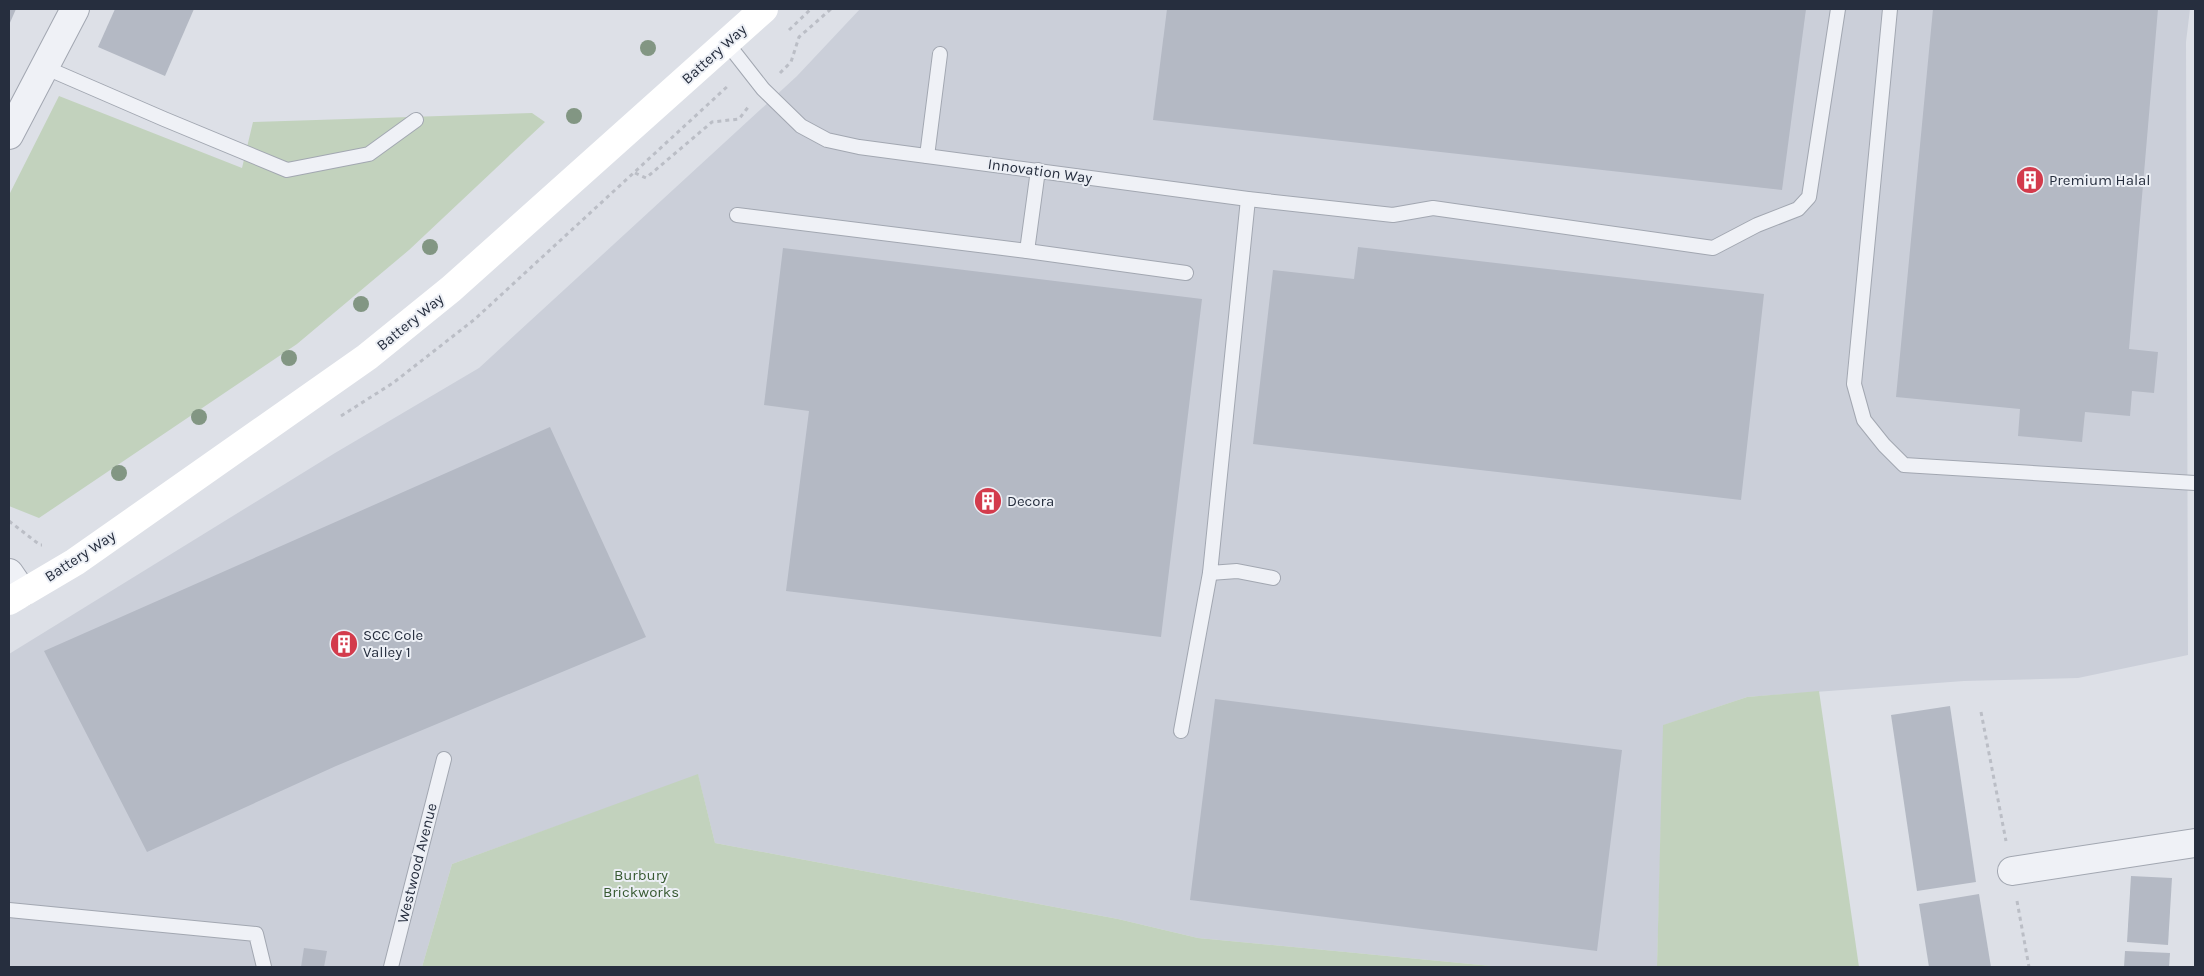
<svg xmlns="http://www.w3.org/2000/svg" width="2204" height="976" font-family="Karla,sans-serif">
<style>
.built{fill:#cbcfd9}
.green{fill:#c2d2bd}
.building{fill:#b4b9c4}
.lines{fill:none;stroke-linecap:round;stroke-linejoin:round}
.lane-casing{stroke:#a2a7b1;stroke-width:16}
.street-casing{stroke:#a2a7b1;stroke-width:30}
.path{stroke:#bbbec6;stroke-width:3;stroke-dasharray:4 4;stroke-linecap:butt}
.lane{stroke:#eff1f6;stroke-width:14}
.street{stroke:#eff1f6;stroke-width:28}
.secondary{stroke:#fff;stroke-width:28}
.tree{fill:#829683}
.labels{text-anchor:middle;dominant-baseline:central;stroke-width:4;stroke-linejoin:round;paint-order:stroke}
.street-label{font-size:15px;fill:#262e3e;stroke:#eceff5}
.poi-label{font-size:15px;fill:#262e3e;stroke:#eceff5;text-anchor:start}
.park-label{font-size:15px;fill:#385a32;stroke:#eceff5}
</style>
<rect width="100%" height="100%" fill="#dde0e7"/>
<!-- built -->
<path class="built" d="M860,9H2190L2186,42L2188,655L2078,678L1964,681L1747,697L1664,725L1657,967H1502L1198,938L1118,919L715,843L698,775L452,864L422,967H9V654L335,453L479,368L797,76Z"/>
<!-- green -->
<g class="green">
<path d="M59,96L242,168L253,122L532,113L545,122L409,250L297,344L39,518L9,506V195Z"/>
<path d="M1819,691L1859,967H1657L1663,725L1747,697Z"/>
<path d="M698,774L715,843L1118,919L1198,938L1502,967H422L452,864Z"/>
</g>
<!-- building -->
<g class="building">
<path d="M9,9H16L9,25Z"/>
<path d="M115,9H194L165,76L98,47Z"/>
<path d="M1167,9H1806L1782,190L1153,120Z"/>
<path d="M1933,9H2158L2129,349L2158,352L2154,393L2132,391L2130,416L2085,412L2082,442L2018,436L2020,409L1896,397Z"/>
<path d="M1358,247L1764,294L1741,500L1253,444L1273,270L1354,279Z"/>
<path d="M783,248L1202,299L1161,637L786,591L809,411L764,405Z"/>
<path d="M550,427L646,637L336,766L147,852L44,651Z"/>
<path d="M1215,699L1622,750L1597,951L1190,900Z"/>
<path d="M1950,706L1976,882L1917,891L1891,715Z"/>
<path d="M2131,876L2172,878L2168,945L2127,942Z"/>
<path d="M1979,894L1991,967H1929L1919,904Z"/>
<path d="M304,948L327,951L324,967H301Z"/>
<path d="M2125,951L2170,953L2169,967H2124Z"/>
</g>
<g class="lines">
<defs>
<g id="lane">
<path d="M1890,9L1854,384L1864,420L1884,445L1904,465L2195,483"/>
<path d="M727,43L763,89L801,126L827,140L859,147L1248,199L1393,215L1433,208L1713,248L1757,225L1798,209L1809,197L1838,9"/>
<path d="M44,67L164,119L287,170L369,154L416,120"/>
<path d="M927,156L940,54"/>
<path d="M1248,199L1210,573L1237,571L1273,578"/>
<path d="M737,215L1027,251L1038,170"/>
<path d="M1027,251L1186,273"/>
<path d="M1181,731L1210,573"/>
<path d="M9,910L256,934L264,967"/>
<path d="M391,967L444,759"/>
</g>
<g id="street">
<path d="M9,135L75,9"/>
<path d="M9,573L22,592"/>
<path d="M2012,871L2195,843"/>
</g>
</defs>
<!-- lane casing -->
<use href="#lane" class="lane-casing"/>
<!-- street casing -->
<use href="#street" class="street-casing"/>
<!-- path -->
<g class="path">
<path d="M789,30L811,9"/>
<path d="M780,73L791,62L799,37L831,9"/>
<path d="M635,173L646,178L712,122L739,119L749,106"/>
<path d="M341,416L393,383L475,319L729,85"/>
<path d="M9,521L40,545H42"/>
<path d="M1981,712L2006,841"/>
<path d="M2017,901L2029,967"/>
</g>
<!-- lane -->
<use href="#lane" class="lane"/>
<!-- street -->
<use href="#street" class="street"/>
<!-- secondary -->
<path class="secondary" d="M9,601L75,562L367,357L451,289L764,9"/>
</g>
<!-- trees -->
<g class="tree">
<circle cx="648" cy="48" r="8"/>
<circle cx="574" cy="116" r="8"/>
<circle cx="430" cy="247" r="8"/>
<circle cx="361" cy="304" r="8"/>
<circle cx="289" cy="358" r="8"/>
<circle cx="199" cy="417" r="8"/>
<circle cx="119" cy="473" r="8"/>
</g>
<!-- icons -->
<defs>
<symbol id="building-disc" viewBox="-11 -11 22 22"><circle r="9.5" fill="#d33b4c" stroke="#eceff5"/><path d="M-4-6H4V6H1V3H-1V6H-4ZM-2.5-4.3h1.7v1.8h-1.7ZM.8-4.3h1.7v1.8H.8ZM-2.5-1h1.7V.8h-1.7ZM.8-1h1.7V.8H.8Z" fill="#fff"/></symbol>
</defs>
<g fill-rule="evenodd">
<use href="#building-disc" x="2014" y="164" width="32" height="32"/>
<use href="#building-disc" x="972" y="485" width="32" height="32"/>
<use href="#building-disc" x="328" y="628" width="32" height="32"/>
</g>
<g class="labels">
<!-- street labels -->
<g class="street-label">
<text transform="translate(714 54) rotate(-42)">Battery Way</text>
<text transform="translate(1040 171) rotate(8)">Innovation Way</text>
<text transform="translate(410 322) rotate(-39)">Battery Way</text>
<text transform="translate(80 556) rotate(-33)">Battery Way</text>
<text transform="translate(417 863) rotate(-76)">Westwood Avenue</text>
</g>
<!-- poi labels -->
<g class="poi-label">
<text x="2049" y="180">Premium Halal</text>
<text x="1007" y="501">Decora</text>
<text x="363" y="635">SCC Cole<tspan x="363" dy="17">Valley 1</tspan></text>
</g>
<!-- park labels -->
<g class="park-label">
<text x="641" y="875">Burbury<tspan x="641" dy="17">Brickworks</tspan></text>
</g>
</g>
<!-- border -->
<rect width="2204" height="976" fill="none" stroke="#262e3e" stroke-width="20"/>
</svg>
